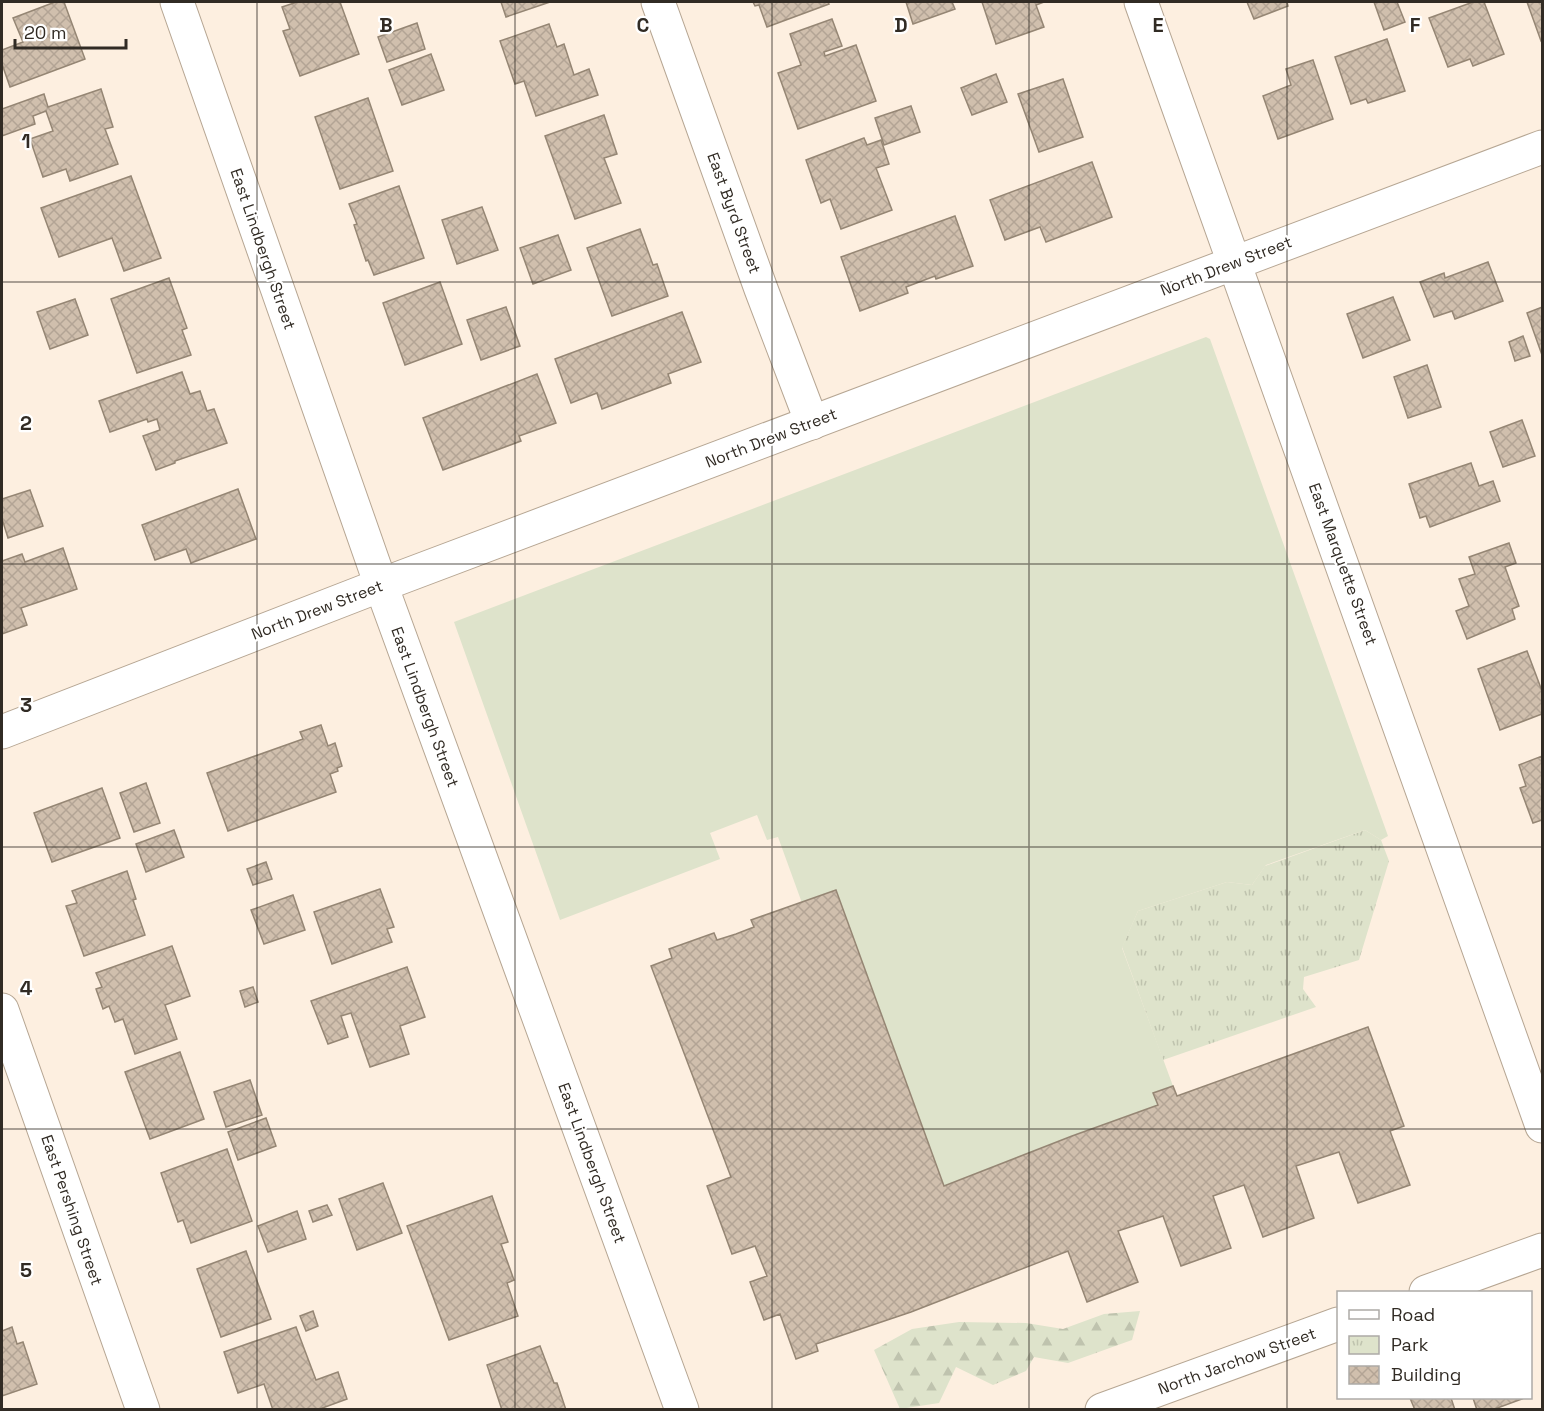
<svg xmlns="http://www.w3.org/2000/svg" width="1544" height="1411" font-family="'Space Grotesk',sans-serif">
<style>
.forest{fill:url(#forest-firs)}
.park{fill:url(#park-tufts)}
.garden{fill:#dee3cb}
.building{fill:url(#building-cross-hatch);stroke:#958674;stroke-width:1.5}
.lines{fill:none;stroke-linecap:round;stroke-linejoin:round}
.street-casing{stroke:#b6a693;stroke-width:35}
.street{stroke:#fff;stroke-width:33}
.grid{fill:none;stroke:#312b24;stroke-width:1.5;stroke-opacity:0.55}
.labels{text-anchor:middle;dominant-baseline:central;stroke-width:4.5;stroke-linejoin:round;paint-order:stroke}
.street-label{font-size:16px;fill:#312b24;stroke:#fff}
.grid-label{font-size:20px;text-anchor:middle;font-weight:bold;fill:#312b24;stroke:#fff;stroke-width:4.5;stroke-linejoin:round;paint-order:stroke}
</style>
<defs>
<pattern id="forest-firs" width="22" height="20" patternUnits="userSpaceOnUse" patternTransform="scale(1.5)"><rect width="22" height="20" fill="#dee3cb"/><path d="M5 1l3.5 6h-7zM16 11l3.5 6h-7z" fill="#bfc3ae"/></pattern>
<pattern id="park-tufts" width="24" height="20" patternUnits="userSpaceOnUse" patternTransform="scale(1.5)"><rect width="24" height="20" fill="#dee3cb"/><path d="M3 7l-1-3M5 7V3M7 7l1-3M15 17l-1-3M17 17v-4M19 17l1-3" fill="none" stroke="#bfc3ae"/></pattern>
<pattern id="building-cross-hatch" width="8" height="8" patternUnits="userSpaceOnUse" patternTransform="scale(1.5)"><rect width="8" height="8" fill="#d0bfad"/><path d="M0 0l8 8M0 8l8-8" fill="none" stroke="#b3a495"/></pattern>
</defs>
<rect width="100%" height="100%" fill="#fdefe0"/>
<!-- forest -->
<path class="forest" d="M1140,1311L1132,1340L1068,1363L1034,1357L1026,1371L993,1385L956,1367L939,1403L900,1409L874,1350L912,1329L959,1322L1026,1323L1063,1329L1104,1314Z"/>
<!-- park -->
<path class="park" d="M1365,830L1381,840L1389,861L1359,960L1304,977L1303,989L1316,1007L1163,1060L1122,947L1138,911L1227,882L1252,885L1265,866Z"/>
<!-- garden -->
<path class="garden" d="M1206,337L1210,339L1388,836L1381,840L1365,830L1266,865L1252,885L1227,882L1138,911L1122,948L1173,1086L1154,1093L1158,1105L1072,1136L944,1186L836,890L802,903L778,837L767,840L757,815L710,833L720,859L560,920L454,622Z"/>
<!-- building -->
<g class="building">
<path d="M55,2H64L85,59L10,87L2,64V50L23,42L13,18Z"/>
<path d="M297,2H340L359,54L300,76L283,31L290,29L282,7Z"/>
<path d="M501,2H550L506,17Z"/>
<path d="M753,2H828L829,4L767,27L759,5L755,6Z"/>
<path d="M906,2H952L955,9L913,24Z"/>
<path d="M982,2H1044L1036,5L1044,27L996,44Z"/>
<path d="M1247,2H1287L1288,6L1254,19Z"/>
<path d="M1374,2H1397L1405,22L1384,30Z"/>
<path d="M1473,2H1484L1504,54L1473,66L1470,59L1448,67L1429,18Z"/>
<path d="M1527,2H1542V40L1541,41Z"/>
<path d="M832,19L842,46L824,52L825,56L856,45L876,101L798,129L778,73L801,65L790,34Z"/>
<path d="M417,23L425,49L387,62L378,37Z"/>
<path d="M549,24L557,47L564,44L574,75L589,69L598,95L536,116L524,81L515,84L500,41Z"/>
<path d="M1387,39L1405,91L1368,103L1366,99L1351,104L1335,57Z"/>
<path d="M431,54L444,90L402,105L389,70Z"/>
<path d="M1313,60L1333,119L1278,139L1263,96L1291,85L1286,69Z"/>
<path d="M996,74L1007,102L972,115L961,88Z"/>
<path d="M1063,79L1083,137L1039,152L1018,94Z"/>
<path d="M101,89L113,127L105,129L118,164L70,181L66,169L43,177L30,139L53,131L46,111L33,116L35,124L2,136V109L44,94L48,107Z"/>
<path d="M368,98L393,171L340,189L315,117Z"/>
<path d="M911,106L920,132L884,145L875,118Z"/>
<path d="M604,115L617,154L604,158L621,203L575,219L545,136Z"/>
<path d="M864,138L867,145L881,140L889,164L876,168L892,210L841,229L830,199L821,203L806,160Z"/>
<path d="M1092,162L1112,217L1046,242L1040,227L1005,240L990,200Z"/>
<path d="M131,176L161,258L124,271L112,238L59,257L41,208Z"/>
<path d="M399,186L424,258L374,275L368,260L366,261L354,225L357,224L349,204Z"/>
<path d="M482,207L498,250L457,264L442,220Z"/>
<path d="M955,216L973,266L936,279L935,276L906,287L908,293L860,311L841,257Z"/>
<path d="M640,229L653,265L657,264L668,296L612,316L587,248Z"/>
<path d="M558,235L571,270L533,284L520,248Z"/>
<path d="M1488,262L1503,301L1455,319L1452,311L1434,317L1420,282L1444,273L1445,278Z"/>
<path d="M169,278L187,328L182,330L191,355L137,373L111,299Z"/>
<path d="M440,282L462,344L405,365L383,303Z"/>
<path d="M1393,297L1410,340L1363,358L1347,314Z"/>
<path d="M75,299L88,335L50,349L37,312Z"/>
<path d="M506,307L520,346L481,360L467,320Z"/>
<path d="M1542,307V355L1527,313Z"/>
<path d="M682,312L701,362L668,374L671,383L602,409L597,393L571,403L555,359Z"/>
<path d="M1523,336L1530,356L1515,361L1509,342Z"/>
<path d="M1427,365L1441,407L1408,418L1394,377Z"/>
<path d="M182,372L190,394L200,391L207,411L214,409L227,443L175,461V463L156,470L143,436L160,430L157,419L148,422L147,419L110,432L99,401Z"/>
<path d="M537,374L556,423L519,436L521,441L443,470L423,418Z"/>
<path d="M1522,420L1535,456L1503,467L1490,432Z"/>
<path d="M1471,463L1479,486L1493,481L1500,501L1430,527L1426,516L1420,518L1409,484Z"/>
<path d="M238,489L256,539L191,563L186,549L155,560L142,525Z"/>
<path d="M30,490L43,526L8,538L2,519V499Z"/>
<path d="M1509,543L1516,563L1505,567L1519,606L1512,609L1515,619L1467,639L1456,611L1469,606L1459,579L1475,574L1469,557Z"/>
<path d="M63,548L77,589L21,608L27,625L2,634V561L22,554L25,562Z"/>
<path d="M1527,651L1542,691V714L1500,730L1478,669Z"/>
<path d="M321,725L328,746L335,743L342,766L337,768L338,771L330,774L336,792L228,831L207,773L303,739L300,732Z"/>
<path d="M1542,756V820L1533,823L1520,788L1526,786L1519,765Z"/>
<path d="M146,783L160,823L134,832L120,793Z"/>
<path d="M102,788L120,838L52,862L34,813Z"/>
<path d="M174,830L184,857L146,872L136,844Z"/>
<path d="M266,862L272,879L253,885L247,869Z"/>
<path d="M127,871L136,899L133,900L145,935L84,956L66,906L77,903L72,891Z"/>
<path d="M380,889L394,927L387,929L392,942L332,964L314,912Z"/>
<path d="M836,890L944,1186L1072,1136L1158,1105L1153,1093L1173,1086L1177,1096L1368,1027L1404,1126L1390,1131L1410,1185L1358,1203L1339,1152L1296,1166L1314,1218L1263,1237L1244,1185L1213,1196L1231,1248L1181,1266L1163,1216L1118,1231L1138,1282L1087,1302L1068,1251L911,1312L816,1344L818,1351L796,1359L780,1314L764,1320L750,1282L767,1276L755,1246L732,1254L707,1186L731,1177L651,966L672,958L669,949L714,933L717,940L736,934L754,927L751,920Z"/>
<path d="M293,895L305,930L264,944L251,910Z"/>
<path d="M172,946L190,996L165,1005L177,1039L135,1054L123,1019L115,1022L109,1006L103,1009L96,989L102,987L96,973Z"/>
<path d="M407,967L425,1017L400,1026L409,1054L370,1067L351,1013L341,1016L348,1037L328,1044L311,1001Z"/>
<path d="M253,987L258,1002L245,1007L240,991Z"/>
<path d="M180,1052L204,1119L150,1139L125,1072Z"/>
<path d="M250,1080L262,1115L226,1127L214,1092Z"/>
<path d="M266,1118L276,1146L238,1160L228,1132Z"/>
<path d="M227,1149L252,1221L191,1243L183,1220L178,1222L161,1173Z"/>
<path d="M383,1183L402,1233L357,1250L339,1199Z"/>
<path d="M492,1196L508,1242L501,1244L514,1280L507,1283L518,1316L449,1340L407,1226Z"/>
<path d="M327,1205L332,1215L313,1222L309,1211Z"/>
<path d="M297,1211L306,1239L268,1252L258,1226Z"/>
<path d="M246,1251L271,1319L221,1337L197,1269Z"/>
<path d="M313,1311L318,1326L306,1331L300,1316Z"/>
<path d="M12,1327L17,1344L23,1342L37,1384L2,1396V1331Z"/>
<path d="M296,1327L316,1380L338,1372L347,1399L317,1410H273L264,1384L238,1393L224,1352Z"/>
<path d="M540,1346L554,1383H557L566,1410H502L487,1365Z"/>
<path d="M1410,1398H1451L1455,1410H1415Z"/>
<path d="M1473,1398H1521L1522,1399L1492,1410H1477Z"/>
</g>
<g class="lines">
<defs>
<g id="street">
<path d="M177,2L381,585L682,1410"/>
<path d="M658,2L761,289L812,423"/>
<path d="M1141,2L1542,1126"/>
<path d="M2,732L381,585L1542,147"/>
<path d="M2,1010L143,1410"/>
<path d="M1426,1292L1542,1250"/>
<path d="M1102,1410L1338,1324"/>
</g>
</defs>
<!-- street casing -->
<use href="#street" class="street-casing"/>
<!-- street -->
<use href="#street" class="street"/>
</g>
<!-- grid -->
<path class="grid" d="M257,2V1410M515,2V1410M772,2V1410M1029,2V1410M1287,2V1410M2,282H1542M2,564H1542M2,847H1542M2,1129H1542"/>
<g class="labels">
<!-- street labels -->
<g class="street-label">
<text transform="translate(734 213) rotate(70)">East Byrd Street</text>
<text transform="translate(263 249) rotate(71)">East Lindbergh Street</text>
<text transform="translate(1226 266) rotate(-21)">North Drew Street</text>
<text transform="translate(771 438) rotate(-21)">North Drew Street</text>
<text transform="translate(1343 564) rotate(70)">East Marquette Street</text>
<text transform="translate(317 610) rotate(-21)">North Drew Street</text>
<text transform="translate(425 707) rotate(70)">East Lindbergh Street</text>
<text transform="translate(592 1163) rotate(70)">East Lindbergh Street</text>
<text transform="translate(72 1210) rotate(71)">East Pershing Street</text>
<text transform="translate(1237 1361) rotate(-20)">North Jarchow Street</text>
</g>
</g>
<g class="grid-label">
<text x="386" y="32">B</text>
<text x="643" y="32">C</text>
<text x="901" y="32">D</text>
<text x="1158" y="32">E</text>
<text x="1415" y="32">F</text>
<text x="26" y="148">1</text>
<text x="26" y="430">2</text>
<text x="26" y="712">3</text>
<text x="26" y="995">4</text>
<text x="26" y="1277">5</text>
</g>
<!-- border -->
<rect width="1544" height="1411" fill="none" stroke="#312b24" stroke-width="6"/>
<!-- legend -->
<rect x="1337" y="1291" width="195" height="108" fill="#ffffff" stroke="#adaaa7" stroke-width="1.5"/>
<rect x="1349" y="1310" width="30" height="9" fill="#ffffff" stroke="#adaaa7" stroke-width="1.5"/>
<text x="1391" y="1321" font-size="18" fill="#312b24">Road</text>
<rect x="1349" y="1336" width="30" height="18" fill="url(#park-tufts)" stroke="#adaaa7" stroke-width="1.5"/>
<text x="1391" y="1351" font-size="18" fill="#312b24">Park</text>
<rect x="1349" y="1366" width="30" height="18" fill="url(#building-cross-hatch)" stroke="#adaaa7" stroke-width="1.5"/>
<text x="1391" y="1381" font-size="18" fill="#312b24">Building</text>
<!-- scale -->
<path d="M15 39v9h111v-9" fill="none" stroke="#312b24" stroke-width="3"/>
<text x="24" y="39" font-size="18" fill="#312b24" stroke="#ffffff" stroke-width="4.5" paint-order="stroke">20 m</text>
</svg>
